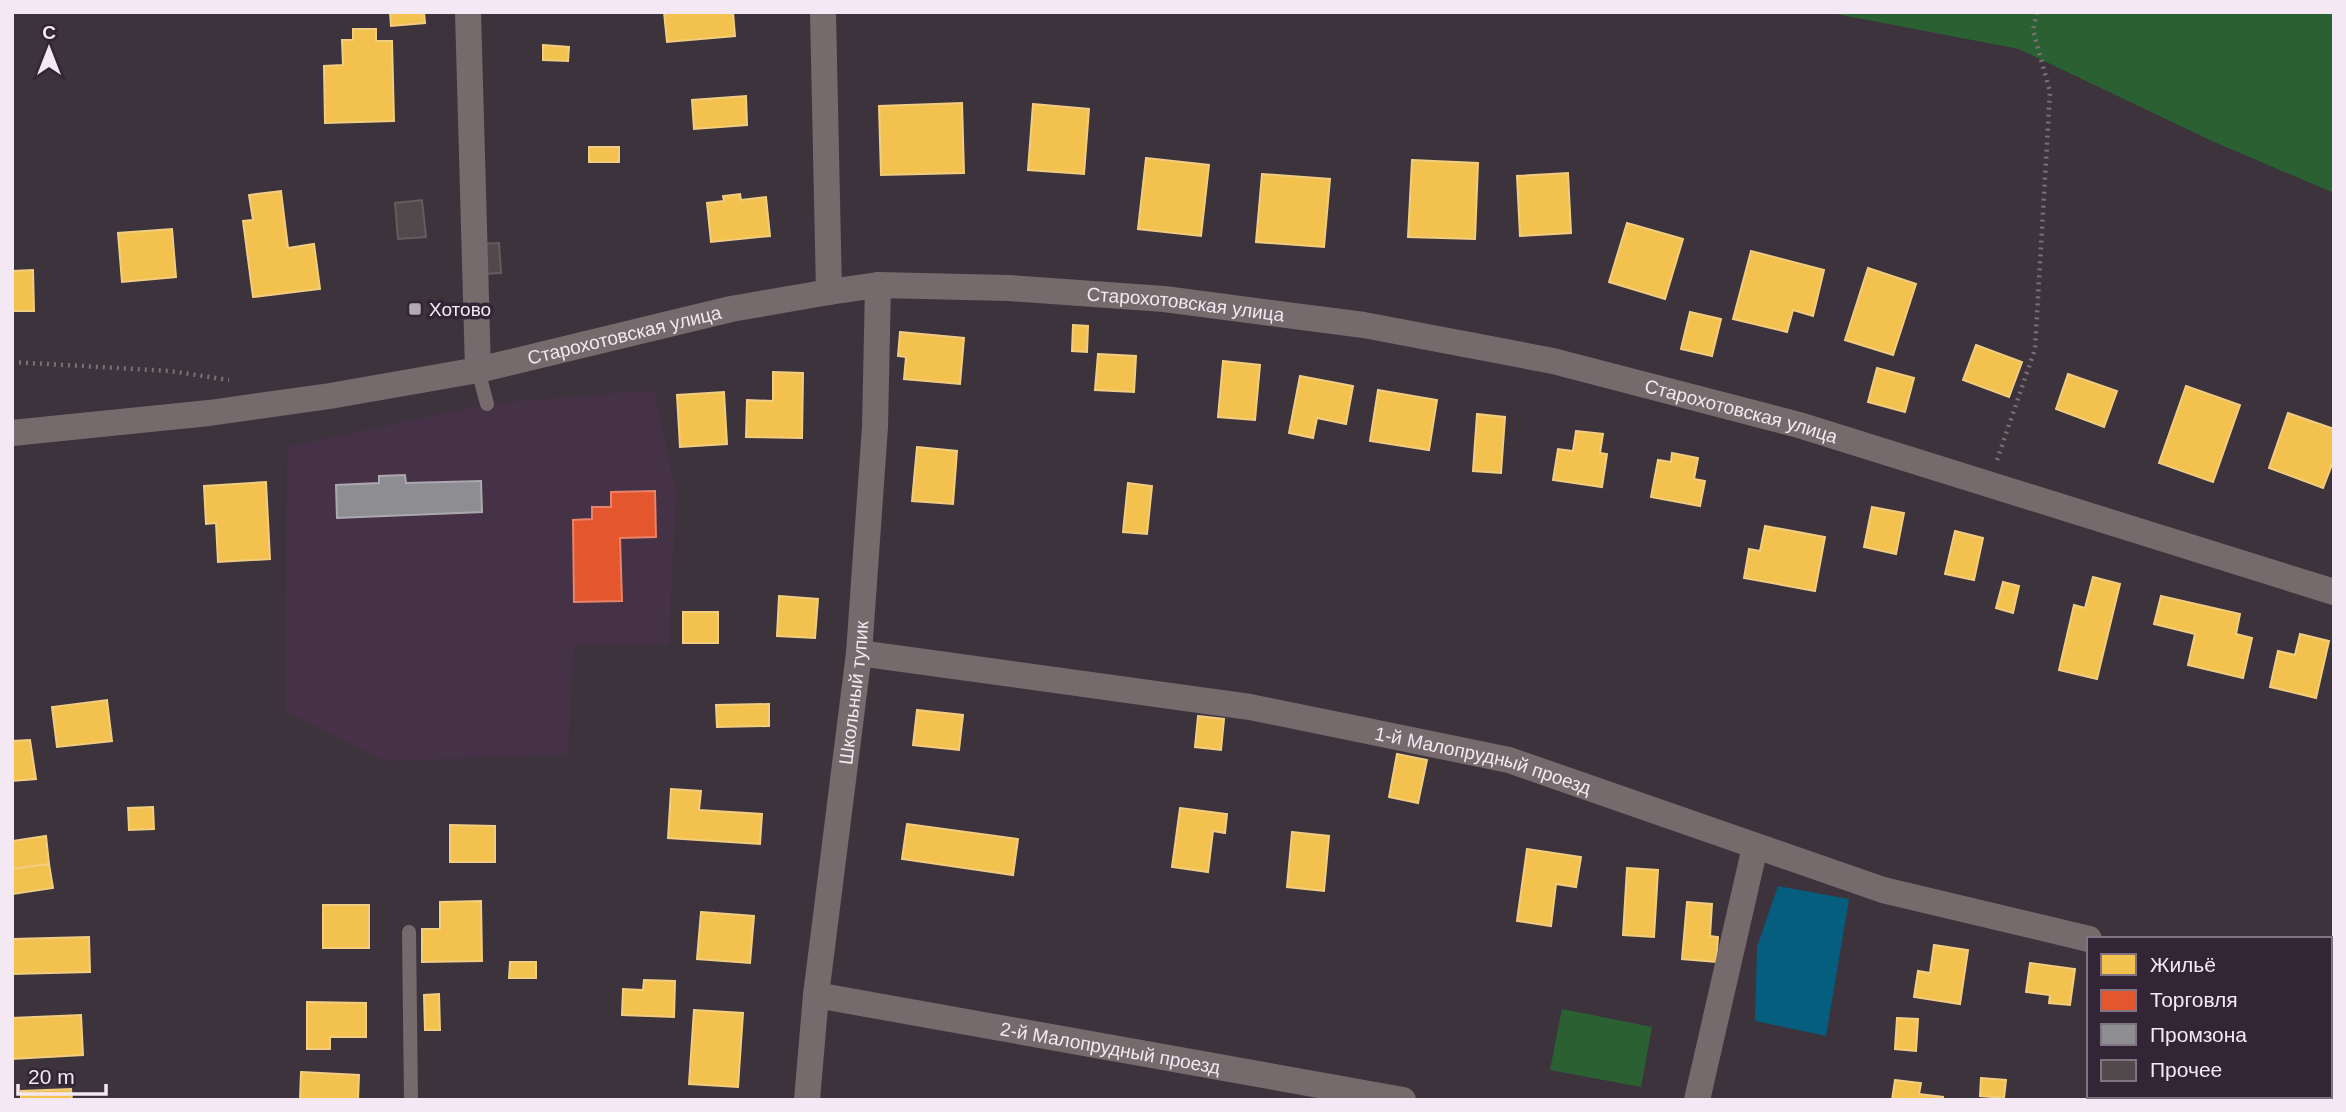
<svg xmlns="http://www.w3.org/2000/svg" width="2346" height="1112" font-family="Helvetica,sans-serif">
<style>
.built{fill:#463247}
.green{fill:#2b6132}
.water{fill:#055e7e}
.homes{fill:#f2c14e;stroke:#f2cd80;stroke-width:2}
.shops{fill:#e4572e;stroke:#e88269;stroke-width:2}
.industry{fill:#8d8d92;stroke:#aca8af;stroke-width:2}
.building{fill:#52494c;stroke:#665c5e;stroke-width:2}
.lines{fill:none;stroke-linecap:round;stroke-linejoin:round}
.path{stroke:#7b7074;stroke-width:4.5;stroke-dasharray:2 5;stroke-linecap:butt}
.lane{stroke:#776a6c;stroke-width:14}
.street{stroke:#776a6c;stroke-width:26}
.poi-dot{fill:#b3a9b3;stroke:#342536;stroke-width:2.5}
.labels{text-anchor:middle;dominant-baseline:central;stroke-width:7;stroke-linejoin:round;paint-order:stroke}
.street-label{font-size:19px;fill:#f3e8f3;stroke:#342536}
.poi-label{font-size:19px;fill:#f3e8f3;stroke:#342536;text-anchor:start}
</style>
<rect width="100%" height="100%" fill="#3c333c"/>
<!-- built -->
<path class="built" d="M654,390L676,492L669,644L574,646L568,755L385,761L285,711L287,447L487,404Z"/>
<!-- green -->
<g class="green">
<path d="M1826,12H2334V193L2212,141L2019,49Z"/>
<path d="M1562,1009L1652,1027L1641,1087L1550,1070Z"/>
</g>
<!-- water -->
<path class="water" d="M1778,886L1849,899L1826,1036L1755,1021L1757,947Z"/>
<!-- homes -->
<g class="homes">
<path d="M390,12H424L425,23L391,26Z"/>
<path d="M664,12H733L735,36L667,42Z"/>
<path d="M353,29H376V41H392L394,121L325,123L324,66L343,65L342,40H353Z"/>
<path d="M543,45L569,47L568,61L543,60Z"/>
<path d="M746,96L747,125L694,129L692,100Z"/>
<path d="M962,103L964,173L881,175L879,106Z"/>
<path d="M1033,104L1089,109L1084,174L1028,170Z"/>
<rect x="589" y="147" width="30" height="15"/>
<path d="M1146,158L1209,165L1201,236L1138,229Z"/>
<path d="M1412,160L1478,163L1475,239L1408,237Z"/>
<path d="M1568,173L1571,233L1520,236L1517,176Z"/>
<path d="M1262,174L1330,179L1324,247L1256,242Z"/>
<path d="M281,191L288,248L314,244L320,289L253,297L243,221L253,220L249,195Z"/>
<path d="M740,194L741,200L766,197L770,236L711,242L707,203L724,201L723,196Z"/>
<path d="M1627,223L1683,239L1665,299L1609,282Z"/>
<path d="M172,229L176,277L122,282L118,233Z"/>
<path d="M1751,251L1824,270L1813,316L1793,310L1787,332L1733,319Z"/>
<path d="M1868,268L1916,284L1893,355L1845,340Z"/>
<path d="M33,270L34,311H12V271Z"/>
<path d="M1690,312L1721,319L1712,356L1681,349Z"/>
<path d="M1073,325L1088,326L1087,352L1072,351Z"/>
<path d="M900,332L964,338L960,384L904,379L906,357L898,356Z"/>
<path d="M1976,345L2022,362L2009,397L1963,380Z"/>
<path d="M1098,354L1136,356L1134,392L1095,390Z"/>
<path d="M1223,361L1260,365L1255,420L1218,417Z"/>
<path d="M1877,368L1914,378L1905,412L1868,402Z"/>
<path d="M773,372L803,373L802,438L746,437L747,400L773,401Z"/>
<path d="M2068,374L2117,391L2104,427L2056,409Z"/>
<path d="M1300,376L1353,386L1346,424L1317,418L1313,438L1289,433Z"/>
<path d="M2186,386L2240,405L2213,482L2159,463Z"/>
<path d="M1378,390L1437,400L1429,450L1370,441Z"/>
<path d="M724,392L727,444L680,447L677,395Z"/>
<path d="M2288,413L2334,429V459L2323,488L2269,468Z"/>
<path d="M1477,414L1505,417L1501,473L1473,471Z"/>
<path d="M1576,431L1603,434L1600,453L1607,454L1602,487L1553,480L1558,449L1573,451Z"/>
<path d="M917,447L957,451L953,504L912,501Z"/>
<path d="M1672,453L1698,458L1694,479L1705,481L1700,506L1651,497L1658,460L1671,462Z"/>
<path d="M266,482L270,559L218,562L216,523L206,524L204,486Z"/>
<path d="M1128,483L1152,486L1147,534L1123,532Z"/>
<path d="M1872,507L1904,513L1896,554L1864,547Z"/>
<path d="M1765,526L1825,537L1815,591L1744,578L1749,549L1760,551Z"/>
<path d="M1955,531L1983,538L1974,580L1945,574Z"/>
<path d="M2093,577L2120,584L2097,679L2059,670L2074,605L2085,608Z"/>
<path d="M2003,582L2019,586L2013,613L1996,608Z"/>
<path d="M779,596L818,599L815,638L777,636Z"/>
<path d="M2161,596L2240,614L2236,634L2252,638L2243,678L2188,665L2195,634L2154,624Z"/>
<rect x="683" y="612" width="35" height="31"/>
<path d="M2300,634L2329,641L2316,698L2270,687L2278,651L2295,655Z"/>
<path d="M107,700L112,741L57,747L52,707Z"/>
<path d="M769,704V726L717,727L716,705Z"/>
<path d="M917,710L963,715L959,750L913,745Z"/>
<path d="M1198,716L1224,719L1221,750L1195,747Z"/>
<path d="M30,740L36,779L12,781V741Z"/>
<path d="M1397,754L1427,760L1418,803L1389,797Z"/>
<path d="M671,789L701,791L699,810L762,814L760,844L668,838Z"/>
<path d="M153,807L154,829L129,830L128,808Z"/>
<path d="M1180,808L1227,814L1225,833L1213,831L1208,872L1172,867Z"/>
<path d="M907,824L1018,839L1013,875L902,859Z"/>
<path d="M450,825L495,826V862H450Z"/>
<path d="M1292,832L1329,836L1324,891L1287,887Z"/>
<path d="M46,836L49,864L12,869V841Z"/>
<path d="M1527,849L1581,857L1576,887L1556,884L1551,926L1517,921Z"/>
<path d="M49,864L53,888L12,894V869Z"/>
<path d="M1627,868L1658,870L1654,937L1623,935Z"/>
<path d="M481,901L482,961L422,962V929H440V902Z"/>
<path d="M1687,902L1712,904L1710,936L1718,937L1716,962L1682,959Z"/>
<rect x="323" y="905" width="46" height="43"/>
<path d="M701,912L754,916L750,963L697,959Z"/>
<path d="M89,937L90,972L12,974V939Z"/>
<path d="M1934,945L1968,950L1960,1004L1914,997L1918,971L1930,973Z"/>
<path d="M510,962H536V978H509Z"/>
<path d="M2030,963L2075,969L2070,1005L2049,1003L2050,995L2026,992Z"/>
<path d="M644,980L675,981L674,1017L622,1015L623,989L643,990Z"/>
<path d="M439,994L440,1030H425L424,995Z"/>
<path d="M307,1002L366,1003V1037H330V1049H307Z"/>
<path d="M694,1010L743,1013L738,1087L689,1084Z"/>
<path d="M81,1015L83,1055L12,1059V1018Z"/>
<path d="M1897,1018L1918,1019L1916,1051L1895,1049Z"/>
<path d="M301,1072L359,1075L358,1100H300Z"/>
<path d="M1981,1078L2006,1080L2004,1098L1980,1096Z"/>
<path d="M1895,1080L1921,1083L1919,1094L1943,1097V1100H1892Z"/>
<path d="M71,1089L72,1100H21V1091Z"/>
</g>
<!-- shops -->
<path class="shops" d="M655,491L656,537L620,538L622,601L574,602L573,520L592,519V507H611V492Z"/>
<!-- industry -->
<path class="industry" d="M405,475L406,483L481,481L482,512L337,518L336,485L379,483V476Z"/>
<!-- building -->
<g class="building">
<path d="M422,200L426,237L398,239L395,203Z"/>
<path d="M499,243L501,273L479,274L478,244Z"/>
</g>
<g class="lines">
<!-- path -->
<g class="path">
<path d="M12,362L170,371L229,380"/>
<path d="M1997,460L2035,349L2050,92L2033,30L2037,12"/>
</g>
<!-- lane -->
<g class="lane">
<path d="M478,370L487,404"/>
<path d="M409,932L411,1100"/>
</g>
<!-- street -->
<g class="street">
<path d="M468,12L478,370"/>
<path d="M823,12L829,292"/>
<path id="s1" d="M12,433L209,413L330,396L478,370L731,309L829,292L878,285L1009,288L1164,299L1364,325L1553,361L1799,425L2334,592"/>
<path id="s2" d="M859,653L1250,707L1509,760L1883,890L2089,939"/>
<path d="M2330,989L2334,990"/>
<path id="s3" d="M816,995L1403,1100"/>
<path id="s4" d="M807,1100L816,995L859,653L875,427L878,285"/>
<path d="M1697,1100L1755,847"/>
</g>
</g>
<!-- markers -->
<rect class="poi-dot" x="408" y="302" width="14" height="14" rx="3.5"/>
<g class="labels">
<!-- street labels -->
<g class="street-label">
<text stroke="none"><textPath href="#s1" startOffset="1188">Старохотовская улица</textPath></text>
<text stroke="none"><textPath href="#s1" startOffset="621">Старохотовская улица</textPath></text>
<text stroke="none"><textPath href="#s1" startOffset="1755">Старохотовская улица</textPath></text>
<text stroke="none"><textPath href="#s4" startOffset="410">Школьный тупик</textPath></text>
<text stroke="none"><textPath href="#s2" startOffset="634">1-й Малопрудный проезд</textPath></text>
<text stroke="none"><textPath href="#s3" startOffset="299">2-й Малопрудный проезд</textPath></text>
</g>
<!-- poi labels -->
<g class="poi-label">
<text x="429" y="309">Хотово</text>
</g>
</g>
<!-- border -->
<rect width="2346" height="1112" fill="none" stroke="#f3e8f3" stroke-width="28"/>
<!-- legend -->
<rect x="2087" y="937" width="245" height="161" fill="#342536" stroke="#807382" stroke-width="2"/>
<rect x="2101" y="954" width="35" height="21" fill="#f2c14e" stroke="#807382" stroke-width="2"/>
<text x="2150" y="972" font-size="21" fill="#f3e8f3">Жильё</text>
<rect x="2101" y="990" width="35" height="21" fill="#e4572e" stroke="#807382" stroke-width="2"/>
<text x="2150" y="1007" font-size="21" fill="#f3e8f3">Торговля</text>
<rect x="2101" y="1024" width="35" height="21" fill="#8d8d92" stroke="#807382" stroke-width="2"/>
<text x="2150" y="1042" font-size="21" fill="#f3e8f3">Промзона</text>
<rect x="2101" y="1060" width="35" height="21" fill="#52494c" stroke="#807382" stroke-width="2"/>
<text x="2150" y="1077" font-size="21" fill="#f3e8f3">Прочее</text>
<!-- north arrow -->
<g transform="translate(49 49)" stroke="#342536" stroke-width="5" paint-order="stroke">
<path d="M0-5L12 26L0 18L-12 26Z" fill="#f3e8f3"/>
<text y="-10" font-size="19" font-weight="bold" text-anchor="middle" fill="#f3e8f3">С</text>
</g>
<!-- scale -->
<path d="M18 1084v10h88v-10" fill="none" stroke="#f3e8f3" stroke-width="3.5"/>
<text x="28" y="1084" font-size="21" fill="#f3e8f3" stroke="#342536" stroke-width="5" paint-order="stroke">20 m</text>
</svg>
